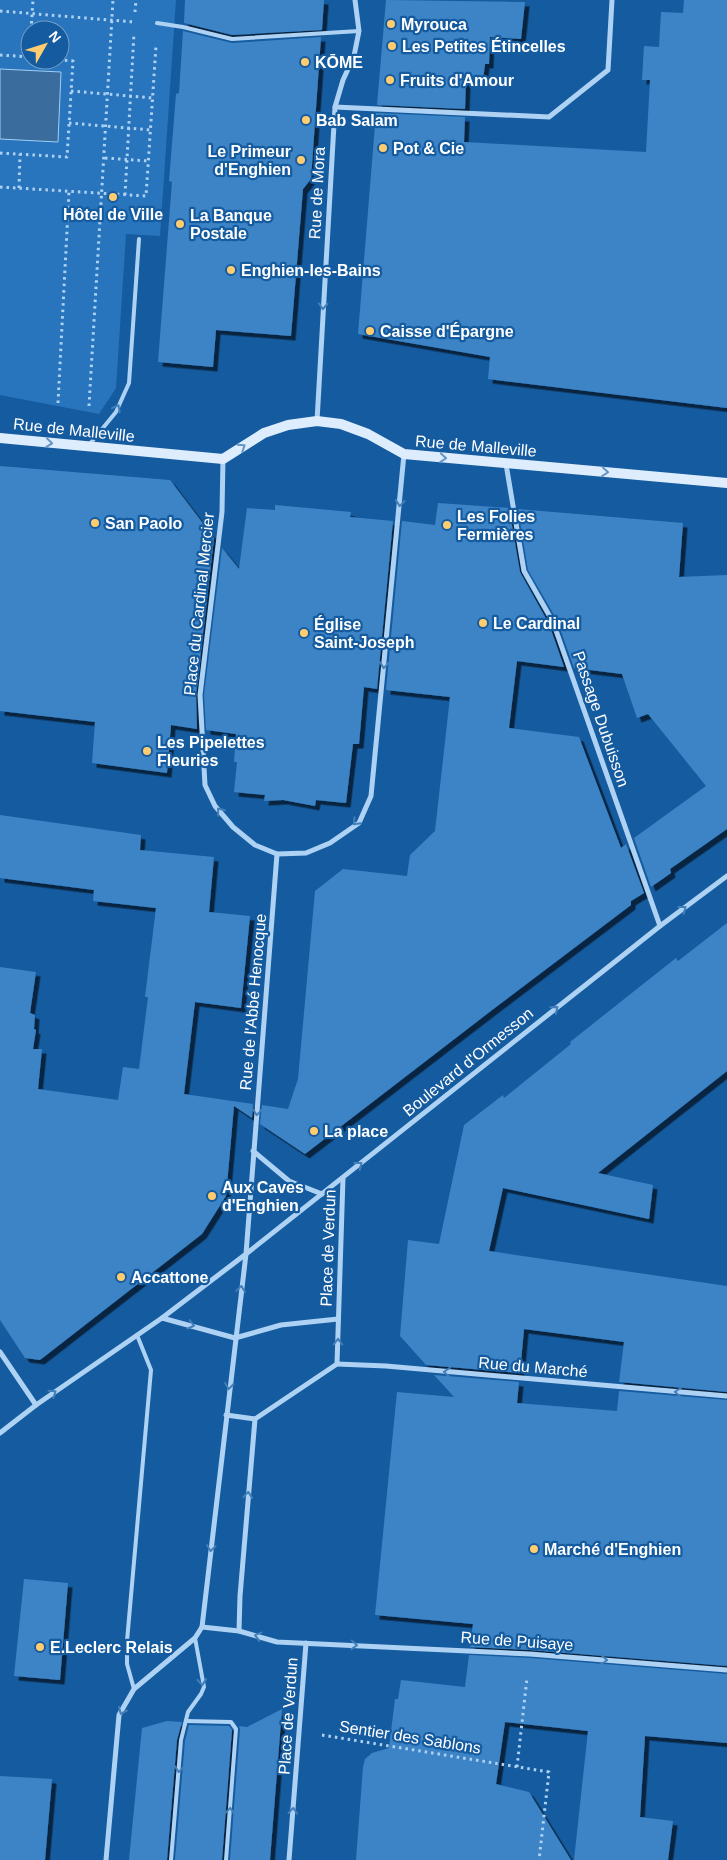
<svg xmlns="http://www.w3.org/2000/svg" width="727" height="1860" font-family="Arial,sans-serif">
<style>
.green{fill:#2875bd;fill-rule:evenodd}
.water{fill:#3a6c9d;stroke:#a0cef6}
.building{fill:#3d84c6;filter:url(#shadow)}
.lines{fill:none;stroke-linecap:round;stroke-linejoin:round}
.path{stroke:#aed2f4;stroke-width:3;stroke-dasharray:2.5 4;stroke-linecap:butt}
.lane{stroke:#aed2f4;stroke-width:4}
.street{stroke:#aed2f4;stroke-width:5}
.secondary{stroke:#ddedfd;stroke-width:10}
.oneway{stroke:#437fb8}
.oneway2{stroke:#6595c5}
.poi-dot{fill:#ffcc70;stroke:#155b9f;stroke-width:2}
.labels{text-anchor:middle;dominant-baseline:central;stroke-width:4.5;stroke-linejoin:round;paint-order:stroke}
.poi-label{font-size:16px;font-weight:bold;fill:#fff;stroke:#155b9f;text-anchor:start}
.street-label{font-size:16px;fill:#fff;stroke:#155b9f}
</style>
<defs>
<filter id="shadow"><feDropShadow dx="4.5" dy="4.5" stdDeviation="0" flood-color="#0009"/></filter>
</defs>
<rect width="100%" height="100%" fill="#155b9f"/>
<!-- green -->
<path class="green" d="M0,0H176L160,236L126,234L116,388L99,414L0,395ZM30,30H60V60H30Z"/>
<!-- water -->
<path class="water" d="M0,69L61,72L58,142L0,139Z"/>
<!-- building -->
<g class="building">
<path d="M185,0H324L322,30L232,35L184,23Z"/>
<path d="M386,0L525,2L521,39L490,37L489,64H485L483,80H466L465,109L377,105Z"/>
<path d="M684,0H727V408L488,379L490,357L358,334L376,113L465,117L464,142L646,152L650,80H642L644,46L659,47L661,12L683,13Z"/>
<path d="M183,31L232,43L321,37L311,179L303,189L291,336L216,330L213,367L158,362L172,182L169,181L176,94L179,93Z"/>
<path d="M0,466L170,480L214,538L196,694L197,729L171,725L167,773L92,763L95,722L0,711Z"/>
<path d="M438,503L509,508L520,572L549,624L564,667L517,661L509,728L579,737L621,848L626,844L644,893L631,901V905L496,1007L305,1154L260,1124L262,1105L288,1109L298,1079L315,891L343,869L407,876L410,855L435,831L450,697L386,690L402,521L435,525Z"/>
<path d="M275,505L351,512L350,517L393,521L377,689L364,687L359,744H353L346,803L316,800L315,806L283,800L264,801L265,795L234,792L237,762H234L236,734L206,730L204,695L222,548L239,569L247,508L275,510Z"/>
<path d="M518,509L683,523L679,577L727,575V829L670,869L671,873L651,887L634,838L706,786L648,714L637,718L622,674L574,668L557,620L528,570Z"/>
<path d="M0,815L141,835L140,850L214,857L209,912L250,916L241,1008L195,1002L184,1094L253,1104L252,1118L234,1106L226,1196L202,1234L40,1360L25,1358L0,1320V967L36,972L30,1013L35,1015L34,1029L36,1030L33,1049H42L38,1089L118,1100L123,1067L139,1069L148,997H145L156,908L93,901L94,890L0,878Z"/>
<path d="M727,923V1071L598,1173L653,1185L649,1219L503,1188L489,1251L727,1286V1392L619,1382L624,1342L524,1329L520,1373L426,1365L400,1336L408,1240L439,1244L464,1125L503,1095L504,1098L571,1044L570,1042L676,958L678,961Z"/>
<path d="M434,1375L519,1382L517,1403L617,1411L619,1391L727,1400V1666L530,1650L470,1647L473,1624L375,1615L397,1392L454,1397Z"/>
<path d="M24,1579L68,1583L60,1680L14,1676Z"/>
<path d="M469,1655L530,1658L727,1674V1743L645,1736L640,1817L673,1821L668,1860H574L588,1731L505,1722L496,1784L529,1792L571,1860H356L363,1767L365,1759L372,1753L389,1748L395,1699H398L401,1680L465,1687Z"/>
<path d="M282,1709L270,1860H230L240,1729L239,1726L247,1727Z"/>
<path d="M167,1721L182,1722L177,1740L167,1860H129L142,1728Z"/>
<path d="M189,1725L229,1726L232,1730L222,1860H175L185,1741Z"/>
<path d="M0,1776L52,1779L45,1860H0Z"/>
</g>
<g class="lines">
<!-- path -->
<g class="path">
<path d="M0,11L134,22"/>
<path d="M135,12L136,0"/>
<path d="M31,30L33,0"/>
<path d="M0,55L30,57"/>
<path d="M29,57L30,42"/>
<path d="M71,91L153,98"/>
<path d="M69,123L151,130"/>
<path d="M0,153L67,157L73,61L60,60"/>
<path d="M105,158L149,161"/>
<path d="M0,187L146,196L156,46"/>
<path d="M19,188L20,154"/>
<path d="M125,195L134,33"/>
<path d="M58,403L69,192"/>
<path d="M89,406L113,0"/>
<path d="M322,1735L549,1772L539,1860"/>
<path d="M517,1767L527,1678"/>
</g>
<!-- lane -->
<g class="lane">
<path d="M157,23L183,27L232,39L359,31"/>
<path d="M89,445L116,412L129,383L139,239"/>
<path d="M134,1689L127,1664V1641L151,1370L137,1335"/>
<path d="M186,1721L231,1722L236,1729L226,1860"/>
<path d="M171,1860L181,1740L188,1712L201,1694L204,1687L195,1638"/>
</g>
<!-- street -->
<g class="street">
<path d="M335,107L549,117L608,70L612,0"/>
<path d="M317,421L335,107L343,80L354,56L359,31L355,0"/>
<path d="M223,459L222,512L200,695L205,785L215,806L233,827L255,845L277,854L306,853L330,843L359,823L371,796L404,454"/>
<path d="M506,464L524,571L553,622L660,926"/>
<path d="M253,1151L289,1181L322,1194"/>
<path d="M162,1318L246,1254L277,854"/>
<path d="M235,1338L281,1325L338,1319"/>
<path d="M0,1352L36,1405"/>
<path d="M337,1364L386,1366L727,1396"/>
<path d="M226,1415L255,1419"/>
<path d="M0,1433L36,1405L162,1318L235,1338"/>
<path d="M202,1627L239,1631L277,1642L530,1654L727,1670"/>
<path d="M239,1631L240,1596L255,1419L337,1364L343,1178"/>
<path d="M106,1860L119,1715L134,1689L195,1638L202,1627L246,1254L660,926L727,876"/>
<path d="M289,1860L306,1643"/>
</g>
<!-- secondary -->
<path class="secondary" d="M0,438L223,459L264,433L288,425L317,421L341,424L368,434L404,454L727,483"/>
</g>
<!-- one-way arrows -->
<defs><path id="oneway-chevron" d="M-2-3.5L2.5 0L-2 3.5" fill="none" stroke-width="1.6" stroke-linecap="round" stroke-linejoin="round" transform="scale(1.25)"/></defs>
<g class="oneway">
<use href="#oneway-chevron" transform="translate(323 306) rotate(93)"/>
<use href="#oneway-chevron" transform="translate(117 408) rotate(-62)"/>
<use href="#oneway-chevron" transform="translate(400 503) rotate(95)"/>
<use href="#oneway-chevron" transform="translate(384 665) rotate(95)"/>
<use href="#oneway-chevron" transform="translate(220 811) rotate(-128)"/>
<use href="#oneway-chevron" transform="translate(356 822) rotate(133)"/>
<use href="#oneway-chevron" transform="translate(683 909) rotate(-37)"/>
<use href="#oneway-chevron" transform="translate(555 1009) rotate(-39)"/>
<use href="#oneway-chevron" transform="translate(257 1112) rotate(95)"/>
<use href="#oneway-chevron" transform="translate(359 1165) rotate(-38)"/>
<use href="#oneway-chevron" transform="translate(241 1289) rotate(-82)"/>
<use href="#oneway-chevron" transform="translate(191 1325) rotate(14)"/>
<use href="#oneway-chevron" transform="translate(338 1342) rotate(-90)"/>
<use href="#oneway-chevron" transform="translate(447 1372) rotate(-175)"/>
<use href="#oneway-chevron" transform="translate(229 1386) rotate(97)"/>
<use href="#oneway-chevron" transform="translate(678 1392) rotate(-175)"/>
<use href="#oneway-chevron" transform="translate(53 1393) rotate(-35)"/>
<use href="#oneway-chevron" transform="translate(248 1495) rotate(-85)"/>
<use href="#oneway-chevron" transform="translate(211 1548) rotate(97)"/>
<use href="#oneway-chevron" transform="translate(258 1636) rotate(-165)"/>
<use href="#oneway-chevron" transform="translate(354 1645) rotate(3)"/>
<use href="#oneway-chevron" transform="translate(604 1660) rotate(5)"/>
<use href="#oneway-chevron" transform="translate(202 1682) rotate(85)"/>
<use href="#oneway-chevron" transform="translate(122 1711) rotate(114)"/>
<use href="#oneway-chevron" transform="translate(179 1769) rotate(95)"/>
<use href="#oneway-chevron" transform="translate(230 1811) rotate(-86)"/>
<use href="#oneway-chevron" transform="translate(293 1811) rotate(-86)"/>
</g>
<g class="oneway2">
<use href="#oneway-chevron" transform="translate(49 443) rotate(6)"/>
<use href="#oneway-chevron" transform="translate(242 447) rotate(-33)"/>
<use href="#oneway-chevron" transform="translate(443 458) rotate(5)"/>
<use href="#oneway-chevron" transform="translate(605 472) rotate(5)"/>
</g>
<!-- markers -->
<g class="poi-dot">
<circle cx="391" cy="24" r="5"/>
<circle cx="392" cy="46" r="5"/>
<circle cx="305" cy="62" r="5"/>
<circle cx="390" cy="80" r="5"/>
<circle cx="306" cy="120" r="5"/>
<circle cx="383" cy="148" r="5"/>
<circle cx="301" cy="160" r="5"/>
<circle cx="113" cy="197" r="5"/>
<circle cx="180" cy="224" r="5"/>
<circle cx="231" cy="270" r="5"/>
<circle cx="370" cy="331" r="5"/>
<circle cx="95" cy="523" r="5"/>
<circle cx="447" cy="525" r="5"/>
<circle cx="483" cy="623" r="5"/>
<circle cx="304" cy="633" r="5"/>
<circle cx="147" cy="751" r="5"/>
<circle cx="314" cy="1131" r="5"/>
<circle cx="212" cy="1196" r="5"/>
<circle cx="121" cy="1277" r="5"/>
<circle cx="534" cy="1549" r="5"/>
<circle cx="40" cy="1647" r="5"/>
</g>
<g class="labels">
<!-- poi labels -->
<g class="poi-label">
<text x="401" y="24">Myrouca</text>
<text x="402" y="46">Les Petites Étincelles</text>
<text x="315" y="62">KŌME</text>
<text x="400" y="80">Fruits d'Amour</text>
<text x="316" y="120">Bab Salam</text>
<text x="393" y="148">Pot &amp; Cie</text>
<text x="291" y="151" text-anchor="end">Le Primeur<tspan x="291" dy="18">d'Enghien</tspan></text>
<text x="113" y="214" text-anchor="middle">Hôtel de Ville</text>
<text x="190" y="215">La Banque<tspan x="190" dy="18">Postale</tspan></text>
<text x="241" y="270">Enghien-les-Bains</text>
<text x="380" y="331">Caisse d'Épargne</text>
<text x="457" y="516">Les Folies<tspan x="457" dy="18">Fermières</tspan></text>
<text x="105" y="523">San Paolo</text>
<text x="493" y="623">Le Cardinal</text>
<text x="314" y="624">Église<tspan x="314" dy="18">Saint-Joseph</tspan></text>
<text x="157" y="742">Les Pipelettes<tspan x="157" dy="18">Fleuries</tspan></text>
<text x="324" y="1131">La place</text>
<text x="222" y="1187">Aux Caves<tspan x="222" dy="18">d'Enghien</tspan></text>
<text x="131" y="1277">Accattone</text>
<text x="544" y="1549">Marché d'Enghien</text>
<text x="50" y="1647">E.Leclerc Relais</text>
</g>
<!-- street labels -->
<g class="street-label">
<text transform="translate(317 193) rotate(-87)">Rue de Mora</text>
<text transform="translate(74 430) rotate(6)">Rue de Malleville</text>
<text transform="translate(476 446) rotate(5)">Rue de Malleville</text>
<text transform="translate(199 604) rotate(-84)">Place du Cardinal Mercier</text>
<text transform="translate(601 719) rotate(71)">Passage Dubuisson</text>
<text transform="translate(253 1002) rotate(-85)">Rue de l'Abbé Henocque</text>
<text transform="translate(468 1062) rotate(-39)">Boulevard d'Ormesson</text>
<text transform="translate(328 1248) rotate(-88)">Place de Verdun</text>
<text transform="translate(533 1367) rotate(5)">Rue du Marché</text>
<text transform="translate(517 1641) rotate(4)">Rue de Puisaye</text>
<text transform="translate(288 1716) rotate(-86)">Place de Verdun</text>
<text transform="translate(410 1737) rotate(9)">Sentier des Sablons</text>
</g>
</g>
<!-- north arrow -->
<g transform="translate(45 45) rotate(51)"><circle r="24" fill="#155b9f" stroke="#739dc5"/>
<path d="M0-4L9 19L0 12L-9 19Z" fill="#ffcc70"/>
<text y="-8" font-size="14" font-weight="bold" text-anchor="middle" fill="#ffffff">N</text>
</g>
</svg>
